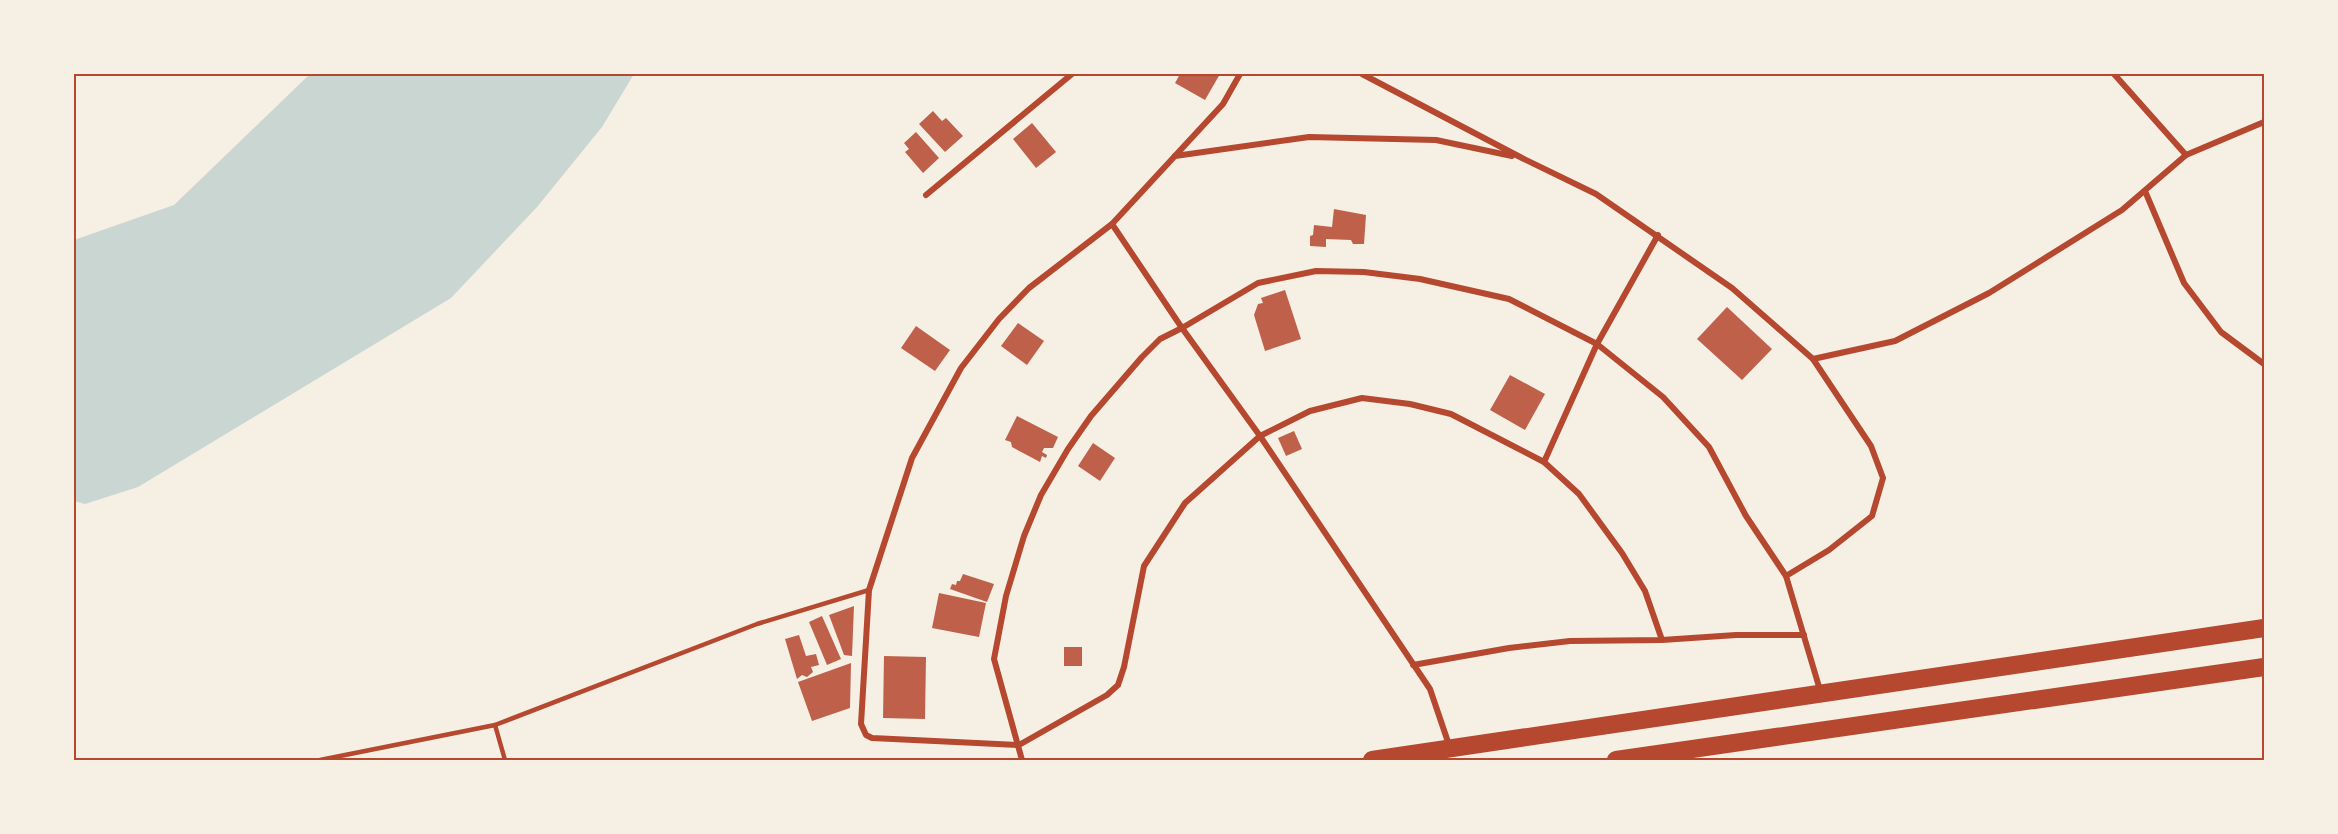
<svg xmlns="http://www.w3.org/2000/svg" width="2338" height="834" font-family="'Work Sans',sans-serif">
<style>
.water{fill:#c9d6d2}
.building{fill:#bf614a}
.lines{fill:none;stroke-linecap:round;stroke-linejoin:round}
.service{stroke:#b5482f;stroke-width:4.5}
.minor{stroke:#b5482f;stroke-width:6}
.motorway{stroke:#b5482f;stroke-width:18}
.neatline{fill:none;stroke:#b5482f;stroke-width:2}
</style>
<rect width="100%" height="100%" fill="#f6efe4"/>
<!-- water -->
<path class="water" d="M310,74H634L602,127L537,207L451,298L138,487L85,504L74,501V240L174,205Z"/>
<!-- building -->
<g class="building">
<path d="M1180,74H1220L1205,100L1175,83Z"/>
<path d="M933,111L942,121L946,118L963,136L945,152L919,124Z"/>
<path d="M1032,123L1056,152L1036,168L1013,139Z"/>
<path d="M916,132L939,158L923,173L905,152L909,149L904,143Z"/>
<path d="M1334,209L1366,215L1364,244H1353L1351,240L1326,239V247L1310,246V236L1313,235L1314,225L1332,227Z"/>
<path d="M1285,290L1301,339L1265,351L1254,315L1258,304L1263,303L1261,298Z"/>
<path d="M1727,307L1772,349L1742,380L1697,339Z"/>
<path d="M1018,323L1044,341L1027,365L1001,346Z"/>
<path d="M916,326L950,350L935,371L901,348Z"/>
<path d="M1510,375L1545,394L1525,430L1490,410Z"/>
<path d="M1017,416L1058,437L1053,448H1044L1042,452L1047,455L1046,458L1042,456L1040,462L1012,447L1011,442L1005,440Z"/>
<path d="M1294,431L1302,449L1286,456L1278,438Z"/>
<path d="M1093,443L1115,458L1100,481L1078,466Z"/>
<path d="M963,574L994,584L987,602L950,589L952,584L956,585L957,581H960Z"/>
<path d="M939,593L986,603L979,637L932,628Z"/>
<path d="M854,606L852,656L844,655L829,615Z"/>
<path d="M822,616L841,659L827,665L809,622Z"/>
<path d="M799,635L806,656L816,654L819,665L811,667L813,672L807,677L802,675L797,679L785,639Z"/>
<rect x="1064" y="647" width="18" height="19"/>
<path d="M884,656L926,657L925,719L883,718Z"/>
<path d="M851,663L850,708L812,721L798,682Z"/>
</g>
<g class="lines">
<!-- service -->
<g class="service">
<path d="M495,725L505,760"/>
<path d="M320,760L495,725L757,624L869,590"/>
</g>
<!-- minor -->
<g class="minor">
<path d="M1240,74L1223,104L1112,224L1029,288L999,319L961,368L912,458L869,590L861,724L866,735L872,738L1019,745L1107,695L1118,685L1124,667L1144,566L1185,503L1260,436L1310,411L1362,398L1410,404L1451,414L1544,462L1579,494L1622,553L1645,591L1662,640"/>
<path d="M1362,74L1522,158L1596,194L1732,288L1813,359L1895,341L1989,293L2122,210L2186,155L2264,122"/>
<path d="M2114,74L2186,155"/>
<path d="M1175,156L1309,137L1436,140L1512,156"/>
<path d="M2145,191L2184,283L2221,332L2264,364"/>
<path d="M926,195L1072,74"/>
<path d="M1112,224L1182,328L1260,436L1430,689L1449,745"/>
<path d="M1544,462L1597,344L1658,235"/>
<path d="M1786,576L1829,550L1872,516L1883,478L1871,446L1813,359"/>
<path d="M1413,665L1509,648L1570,641L1662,640L1736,635H1804"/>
<path d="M1022,760L994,659L1006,596L1024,536L1041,495L1068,449L1091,416L1142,357L1160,339L1182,328L1258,283L1316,271L1364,272L1420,279L1509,299L1597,344L1663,397L1709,447L1746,516L1786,576L1820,690"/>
</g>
<!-- motorway -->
<g class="motorway">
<path d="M1372,760L2264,628"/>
<path d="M1616,760L2264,667"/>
</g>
</g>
<!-- border -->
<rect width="2338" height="834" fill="none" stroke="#f6efe4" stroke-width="150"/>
<rect x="75" y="75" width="2188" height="684" class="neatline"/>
</svg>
